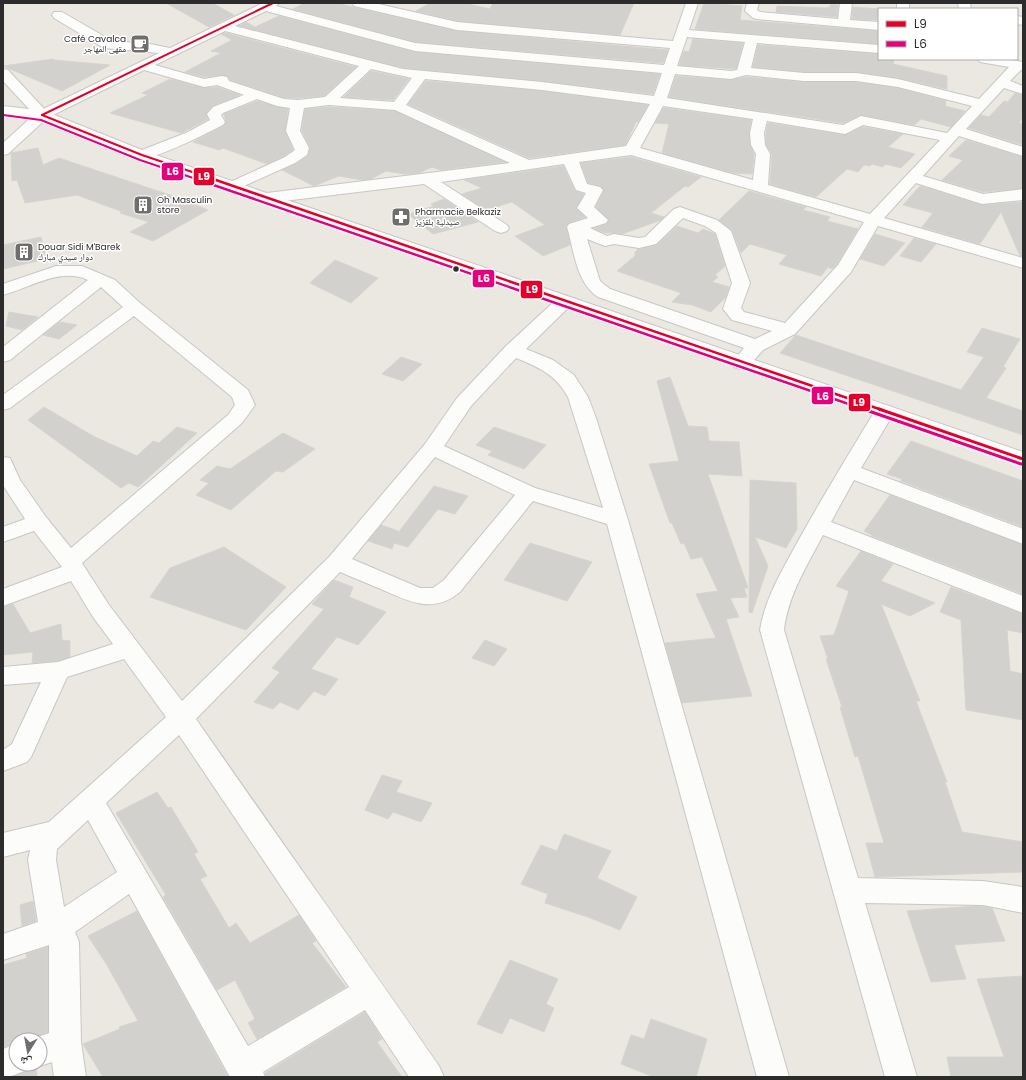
<svg xmlns="http://www.w3.org/2000/svg" width="1026" height="1080" font-family="Poppins,'Noto Naskh Arabic',sans-serif">
<style>
.building{fill:#d3d1cd;stroke:#d6d4ce}
.lines{fill:none;stroke-linecap:round;stroke-linejoin:round}
.street-casing{stroke:#c8c7c7;stroke-width:2}
.secondary-casing{stroke:#c8c7c7;stroke-width:2}
.street{fill:#fcfcfb;fill-rule:evenodd}
.secondary{fill:#fcfcfb;fill-rule:evenodd}
.bus-1-far2-casing{stroke:#fff;stroke-width:4}
.bus-1-far1-casing{stroke:#fff;stroke-width:5}
.bus-1-casing{stroke:#fff;stroke-width:6}
.bus-2-far2-casing{stroke:#fff;stroke-width:4}
.bus-2-far1-casing{stroke:#fff;stroke-width:5}
.bus-2-casing{stroke:#fff;stroke-width:6}
.bus-1-far2{stroke:#e4002b;stroke-width:2}
.bus-1-far1{stroke:#e4002b;stroke-width:2.5}
.bus-1{stroke:#e4002b;stroke-width:3}
.bus-2-far2{stroke:#e5007d;stroke-width:2}
.bus-2-far1{stroke:#e5007d;stroke-width:2.5}
.bus-2{stroke:#e5007d;stroke-width:3}
.bus-dot{fill:#2c2c2c;stroke:#fff;stroke-width:1.5}
.labels{text-anchor:middle;dominant-baseline:central;stroke-width:3;stroke-linejoin:round;paint-order:stroke}
.far-poi-label{font-size:9px;fill:#2c2c2c;stroke:#fff;text-anchor:start}
.line-badge{stroke:#fff;stroke-width:1.5}
.badge-label{font-size:11px;text-anchor:middle;font-weight:bold;fill:#fff}
</style>
<rect width="100%" height="100%" fill="#ebe8e2"/>
<!-- building -->
<g class="building">
<path d="M166,3H212L234,15L209,27Z"/>
<path d="M305,3H336L457,31L668,50L663,63L415,42L293,9Z"/>
<path d="M430,3H464L490,9L493,3H634L620,35L457,21L416,11Z"/>
<path d="M704,3L742,6L740,20L879,31V44L695,29Z"/>
<path d="M831,4L838,5L837,17L776,12L777,6L826,8L830,7Z"/>
<path d="M853,7L879,9V20L852,19Z"/>
<path d="M279,16L415,52L660,74L653,94L542,81L403,68L239,26L246,22L255,27Z"/>
<path d="M225,33L356,67L324,96L298,98H284L230,80L227,76L222,75L204,77L185,72L221,53L211,51L232,40L221,34Z"/>
<path d="M693,39L743,43L736,69L679,65L684,51L689,52Z"/>
<path d="M758,45L879,54V59H894L893,64L947,76V89L898,78L856,72H804L753,67Z"/>
<path d="M53,59L54,60L110,65L62,91L3,66Z"/>
<path d="M371,71L409,79L393,100L344,97Z"/>
<path d="M676,76L731,80L746,77L804,82H856L898,88L946,101L945,106L965,111L951,127L921,119L914,125L861,115L843,123L669,97Z"/>
<path d="M170,79L204,88L217,87L240,95L212,106L206,113L208,119L181,133L110,113L148,95L142,93Z"/>
<path d="M426,81L542,91L648,105L638,122H636L625,145L529,158L408,104Z"/>
<path d="M1015,93L1023,95V117L1019,123L1023,124V145L969,128L981,115L989,117L1004,101L1008,102Z"/>
<path d="M257,101L288,109L285,131L293,150L284,156L267,164L223,148L219,150L193,142L224,126L226,121L224,114Z"/>
<path d="M329,107L395,111L505,162L440,170L432,167L419,173L405,174L386,171L371,179L362,180L339,176L314,186L282,170L296,164L308,155L310,147L302,131L305,109Z"/>
<path d="M664,108L751,120L749,133L750,145L754,154L752,174L733,173L662,153L669,124L655,123Z"/>
<path d="M768,123L845,135L863,127L903,134L888,147L915,154L901,168L885,164L883,167L872,164L870,166L864,165L858,172L847,169L816,197L770,184L772,154L766,145V133Z"/>
<path d="M966,140L1023,157V188L983,192L942,180L963,160L949,156Z"/>
<path d="M38,148L43,165L59,158L173,196L208,210L153,241L130,232L149,222L120,213L123,212L77,195L25,203L17,180L12,181L11,153Z"/>
<path d="M631,157L701,177L688,187L685,186L651,213L664,217L661,220L622,234L602,232L594,228L606,224L609,221L596,207L604,190L600,186L588,183L581,163Z"/>
<path d="M563,166L575,191L584,194L576,208L585,217L569,223L566,226L570,245L543,256L515,236L545,225L512,202L486,210L462,194L482,188L464,180Z"/>
<path d="M920,186L982,205L1023,202V256H1020L1001,212L980,244L922,227L933,213L903,205Z"/>
<path d="M749,191L806,207L803,210L830,217L827,221L858,229L837,264L832,269L828,267L821,276L779,264L787,255L750,244L741,253L732,230L719,220Z"/>
<path d="M444,199L478,222L433,234L408,214L434,206L431,204Z"/>
<path d="M677,226L698,233L703,229L715,234L725,266L715,275L718,277L712,282L729,287L725,298L711,312L692,305L672,302L681,293L617,271L635,256V252L638,249L657,245Z"/>
<path d="M875,234L905,243L884,266L860,259Z"/>
<path d="M41,237L46,259L3,269V245Z"/>
<path d="M914,238L936,244L921,262L900,256Z"/>
<path d="M335,260L378,278L351,303L310,283Z"/>
<path d="M9,312L38,317L22,330L6,326Z"/>
<path d="M60,322L77,325L59,339L43,335Z"/>
<path d="M982,328L1020,339L1003,367L1006,368L986,398L1023,411V435L780,353L796,335L961,390L984,357L967,352Z"/>
<path d="M401,357L422,364L403,381L382,374Z"/>
<path d="M670,377L688,426L707,427L709,441L739,442L742,476L708,474L748,588H744L747,597L730,598L739,617L726,619L752,696L682,703L665,643L716,638L696,594L718,591L702,557L691,559L684,543L681,544L672,523H670L649,464L679,461L657,381Z"/>
<path d="M44,407L93,436L137,456L153,441L159,443L177,427L197,433L138,487L129,483L121,488L28,420Z"/>
<path d="M494,427L546,445L524,469L488,455L492,451L476,445Z"/>
<path d="M283,433L315,449L283,472L276,471L231,510L196,495L209,483L200,480L217,466L230,469Z"/>
<path d="M911,441L1023,481V527L901,481L902,479L887,474Z"/>
<path d="M750,480L796,483L797,529L786,548L755,537L768,566L752,613L749,612Z"/>
<path d="M434,486L468,496L455,514L438,509L408,547L394,543L392,549L368,541L381,525L398,531V533Z"/>
<path d="M890,495L1023,545V594L872,536V535L864,531Z"/>
<path d="M530,543L592,562L567,601L504,580Z"/>
<path d="M224,547L286,587L246,630L150,597L170,568Z"/>
<path d="M861,551L893,564L881,581L935,603L910,616L881,604L920,701H916L947,782H945L962,832L1023,842V872L875,877L866,843H884L858,756L855,757L840,707H842L826,659H828L820,636L834,635L849,591L836,586Z"/>
<path d="M334,580L353,587L349,597L386,612L358,645L337,637L311,669L338,679L325,696L314,691L298,710L280,702L273,709L254,702L280,672L272,668L324,609L312,604Z"/>
<path d="M951,587L1023,614V633L1007,630L1010,671L1023,674V720L966,710L961,620L940,612Z"/>
<path d="M13,604L30,633L61,624L62,640L70,641V657L58,661L32,663L33,652L3,655V607Z"/>
<path d="M485,640L507,649L494,666L472,658Z"/>
<path d="M382,775L402,781L396,792L432,803L421,822L393,812L388,819L365,810Z"/>
<path d="M157,792L168,808L171,807L198,852L194,854L207,876L200,879L229,928L236,923L250,943L299,915L316,941L312,943L346,987L257,1039L248,1023L255,1019L235,980L217,990L163,897L166,895L116,813Z"/>
<path d="M564,834L611,851L597,878L637,897L620,930L588,917L545,903L548,894L521,884L541,845L557,851Z"/>
<path d="M33,901L36,921L22,926L20,905Z"/>
<path d="M978,906L992,908L1005,941L954,945L966,979L931,982L907,911Z"/>
<path d="M137,911L228,1077H103L83,1044L120,1029L119,1027L138,1021L107,965L88,936Z"/>
<path d="M48,947V1032L29,1040H16V1043L3,1047V965L27,958L26,954Z"/>
<path d="M510,960L558,979L546,1004L554,1008L544,1032L510,1018L502,1034L477,1024Z"/>
<path d="M1023,976V1077H951L947,1057H1004L977,979Z"/>
<path d="M365,1012L382,1039L377,1042L402,1077H266L265,1073Z"/>
<path d="M651,1019L707,1039L696,1077H654L621,1064L631,1035L644,1039Z"/>
<path d="M31,1064L36,1066L37,1077H13L28,1071Z"/>
</g>
<g class="lines">
<defs>
<g id="street">
<path d="M263,3H279L276,6L415,43L664,65L670,48L457,30L354,6L352,3H374L457,22L673,41L686,3H698L689,30L879,45V53L757,43L751,68L804,73H856L898,79L979,99L1009,67L980,62L978,59H1006L1023,62V70H1021L1010,81L1023,86V94L1004,88L966,129L1023,147V156L959,136L923,176L983,194L1023,189V200L982,204L916,183L884,218L1023,258V268L878,226L851,272L795,334L763,350L748,367L741,369L734,367L732,363L744,348L598,297C576,283 574,250 567,227L569,224L588,218L577,208L586,193L576,190L564,164L441,182L507,225L509,228L507,231L501,233L495,231L424,184L267,203L261,201L259,198L261,195L267,193L510,163L395,110L329,105L304,108L300,131L309,148L307,155L295,163L233,191L228,189L225,186L228,183L285,157L295,150L286,131L290,108L277,106L257,99L223,113L221,115L225,122L223,125C207,133 152,162 137,158L135,155L137,152L188,132L210,120L207,114L213,107L244,95L217,85L204,87L144,70L47,118L8,154L3,155V143L37,112L159,53L104,48L54,18L52,15L54,12H62L112,41L150,44L170,48ZM266,11L415,51L662,73L654,96L542,82L403,69L235,26ZM225,31L359,66L325,97L298,100L284,99L229,81L227,77L222,76L204,79L155,65ZM687,37L745,42L737,70L731,71L677,66ZM371,69L412,78L394,102L340,98ZM675,74L731,79L746,75L804,81H856L898,87L972,106L947,133L861,116L843,125L667,98ZM425,79L542,90L650,104L626,146L529,160L406,105ZM663,106L753,119L750,133L751,145L756,154L753,180L640,148ZM767,121L845,134L863,125L940,140L870,214L768,185L770,154L765,145L764,133ZM631,155L864,222L838,265L785,323L744,312L741,308L750,283L731,231L717,220L680,207L674,209L645,237L639,238L614,234L607,236L590,228L606,223L608,220L594,207L603,190L600,187L587,184L579,162ZM683,218L705,226L716,233L732,283L723,309L732,320L772,331L755,339L610,289L600,281L587,239L605,246L614,244L639,248L656,244Z"/>
<path d="M747,3H759L757,10L760,12L838,19L840,3H852L850,20L879,22V30L757,19L753,18L745,11Z"/>
<rect x="897" y="3" width="12" height="6"/>
<path d="M958,3H970L971,9H959Z"/>
<path d="M1017,16L1023,17V25L1017,24Z"/>
<path d="M56,266H82L115,280L140,303L248,390L255,405L242,423L82,563L109,605L182,701L329,557L425,444L457,398L506,346L558,298L564,297L570,298L573,302L570,306L526,349L553,360L574,375L588,397L596,418L628,520L789,1077H757L607,524L533,501L460,592C434,614 410,602 383,590C369,584 354,578 340,572L196,719C276,835 359,950 439,1066L444,1077H409L365,1010L263,1072L265,1077H230L129,894L75,932L79,942L81,1042L86,1077H54L52,1062L40,1066L35,1064H40V1040H30L49,1033V945L3,960V934L38,922L28,860L30,850L3,857V833L49,822L166,717L124,659L67,677L31,757L27,762L3,771V750L12,744L41,682L3,685V667L58,662L113,644L93,617L71,581L3,606V589L62,567L34,531L3,542V527L25,519L3,485V457L10,458L20,480L46,517L71,548L228,415L235,405L232,397L134,316L10,408L3,410V395L123,307L101,287L10,360L3,362V347L88,280C60,267 30,288 3,295V284ZM516,358C540,368 555,374 568,397L603,508L535,488L444,446L471,406ZM435,457L515,495L444,580L433,588H420L352,559ZM179,735L349,987L248,1046L106,803ZM88,820L117,872L64,907L56,860L57,849Z"/>
<path d="M885,405L892,407L895,411L861,468L1023,529V544L854,480L831,522L1023,596V613L823,535C807,566 788,595 784,630L858,878L983,881L1023,887V913L983,905L865,903L917,1077H885L760,630C765,598 782,571 797,543C822,498 848,455 875,411L878,407Z"/>
<path d="M16,1044V1064H30L27,1070L9,1077H3V1049Z"/>
</g>
<path id="secondary" d="M3,69L8,70L47,112L147,152L1023,452V465L137,158L39,119L3,114V106L29,109L3,81Z"/>
</defs>
<!-- street casing -->
<use href="#street" class="street-casing"/>
<!-- secondary casing -->
<use href="#secondary" class="secondary-casing"/>
<!-- street -->
<use href="#street" class="street"/>
<!-- secondary -->
<use href="#secondary" class="secondary"/>
<defs>
<g id="bus-1-far2">
<path d="M42,115L142,155L216,180"/>
<path d="M42,115L273,3"/>
</g>
<path id="bus-1-far1" d="M213,179L882,410"/>
<path id="bus-1" d="M879,409L1023,459"/>
<path id="bus-2-far2" d="M3,115L41,120L140,160L199,180"/>
<path id="bus-2-far1" d="M196,179L866,410"/>
<path id="bus-2" d="M863,409L1021,464"/>
</defs>
<!-- bus-1-far2 casing -->
<use href="#bus-1-far2" class="bus-1-far2-casing"/>
<!-- bus-1-far1 casing -->
<use href="#bus-1-far1" class="bus-1-far1-casing"/>
<!-- bus-1 casing -->
<use href="#bus-1" class="bus-1-casing"/>
<!-- bus-2-far2 casing -->
<use href="#bus-2-far2" class="bus-2-far2-casing"/>
<!-- bus-2-far1 casing -->
<use href="#bus-2-far1" class="bus-2-far1-casing"/>
<!-- bus-2 casing -->
<use href="#bus-2" class="bus-2-casing"/>
<!-- bus-1-far2 -->
<use href="#bus-1-far2" class="bus-1-far2"/>
<!-- bus-1-far1 -->
<use href="#bus-1-far1" class="bus-1-far1"/>
<!-- bus-1 -->
<use href="#bus-1" class="bus-1"/>
<!-- bus-2-far2 -->
<use href="#bus-2-far2" class="bus-2-far2"/>
<!-- bus-2-far1 -->
<use href="#bus-2-far1" class="bus-2-far1"/>
<!-- bus-2 -->
<use href="#bus-2" class="bus-2"/>
</g>
<!-- icons -->
<defs>
<symbol id="cafe-square" viewBox="-11 -11 22 22"><rect x="-9" y="-9" width="18" height="18" rx="4" fill="#6f6e6c" stroke="#fff"/><path d="M-5.5-4.5H6V0H3Q3 3.5 0 3.5H-2.5Q-5.5 3.5-5.5 0ZM3-3.2v2h1.7v-2ZM-6 4.5H4V6H-6Z" fill="#fff"/></symbol>
<symbol id="building-square" viewBox="-11 -11 22 22"><rect x="-9" y="-9" width="18" height="18" rx="4" fill="#6f6e6c" stroke="#fff"/><path d="M-4-6H4V6H1V3H-1V6H-4ZM-2.5-4.3h1.7v1.8h-1.7ZM.8-4.3h1.7v1.8H.8ZM-2.5-1h1.7V.8h-1.7ZM.8-1h1.7V.8H.8Z" fill="#fff"/></symbol>
<symbol id="pharmacy-square" viewBox="-11 -11 22 22"><rect x="-9" y="-9" width="18" height="18" rx="4" fill="#6f6e6c" stroke="#fff"/><path d="M-2-6h4v4h4v4h-4v4h-4v-4h-4v-4h4Z" fill="#fff"/></symbol>
</defs>
<g fill-rule="evenodd">
<use href="#cafe-square" x="129" y="33" width="22" height="22"/>
<use href="#building-square" x="132" y="194" width="22" height="22"/>
<use href="#pharmacy-square" x="390" y="206" width="22" height="22"/>
<use href="#building-square" x="13" y="241" width="22" height="22"/>
</g>
<!-- markers -->
<circle class="bus-dot" cx="456" cy="269" r="3.5"/>
<g class="labels">
<!-- far-poi labels -->
<g class="far-poi-label">
<text x="126" y="39" text-anchor="end">Café Cavalca<tspan x="126" dy="10">مقهى المهاجر</tspan></text>
<text x="157" y="200">Oh Masculin<tspan x="157" dy="10">store</tspan></text>
<text x="415" y="212">Pharmacie Belkaziz<tspan x="415" dy="10">صيدلية بلقزيز</tspan></text>
<text x="38" y="247">Douar Sidi M'Barek<tspan x="38" dy="10">دوار سيدي مبارك</tspan></text>
</g>
</g>
<g class="line-badge">
<rect x="161" y="162" width="23" height="19" rx="4" fill="#e5007d"/>
<rect x="193" y="167" width="22" height="19" rx="4" fill="#e4002b"/>
<rect x="472" y="269" width="23" height="19" rx="4" fill="#e5007d"/>
<rect x="520" y="280" width="23" height="19" rx="4" fill="#e4002b"/>
<rect x="811" y="386" width="23" height="19" rx="4" fill="#e5007d"/>
<rect x="848" y="393" width="23" height="19" rx="4" fill="#e4002b"/>
</g>
<g class="badge-label">
<text x="173" y="175">L6</text>
<text x="204" y="180">L9</text>
<text x="484" y="282">L6</text>
<text x="532" y="293">L9</text>
<text x="823" y="400">L6</text>
<text x="859" y="406">L9</text>
</g>
<!-- border -->
<rect width="1026" height="1080" fill="none" stroke="#2c2c2c" stroke-width="8"/>
<!-- legend -->
<rect x="878" y="8" width="140" height="52" fill="#ffffff" stroke="#ababab"/>
<rect x="886" y="21" width="20" height="6" fill="#e4002b" stroke="#ababab"/>
<text x="914" y="28" font-size="12" fill="#2c2c2c">L9</text>
<rect x="886" y="41" width="20" height="6" fill="#e5007d" stroke="#ababab"/>
<text x="914" y="48" font-size="12" fill="#2c2c2c">L6</text>
<!-- north arrow -->
<g transform="translate(28 1052) rotate(191)"><circle r="19" fill="#ffffff" stroke="#ababab"/>
<path d="M0-3L7 15L0 10L-7 15Z" fill="#6f6e6c"/>
<text y="-6" font-size="11" font-weight="bold" text-anchor="middle" fill="#2c2c2c">ش</text>
</g>
</svg>
